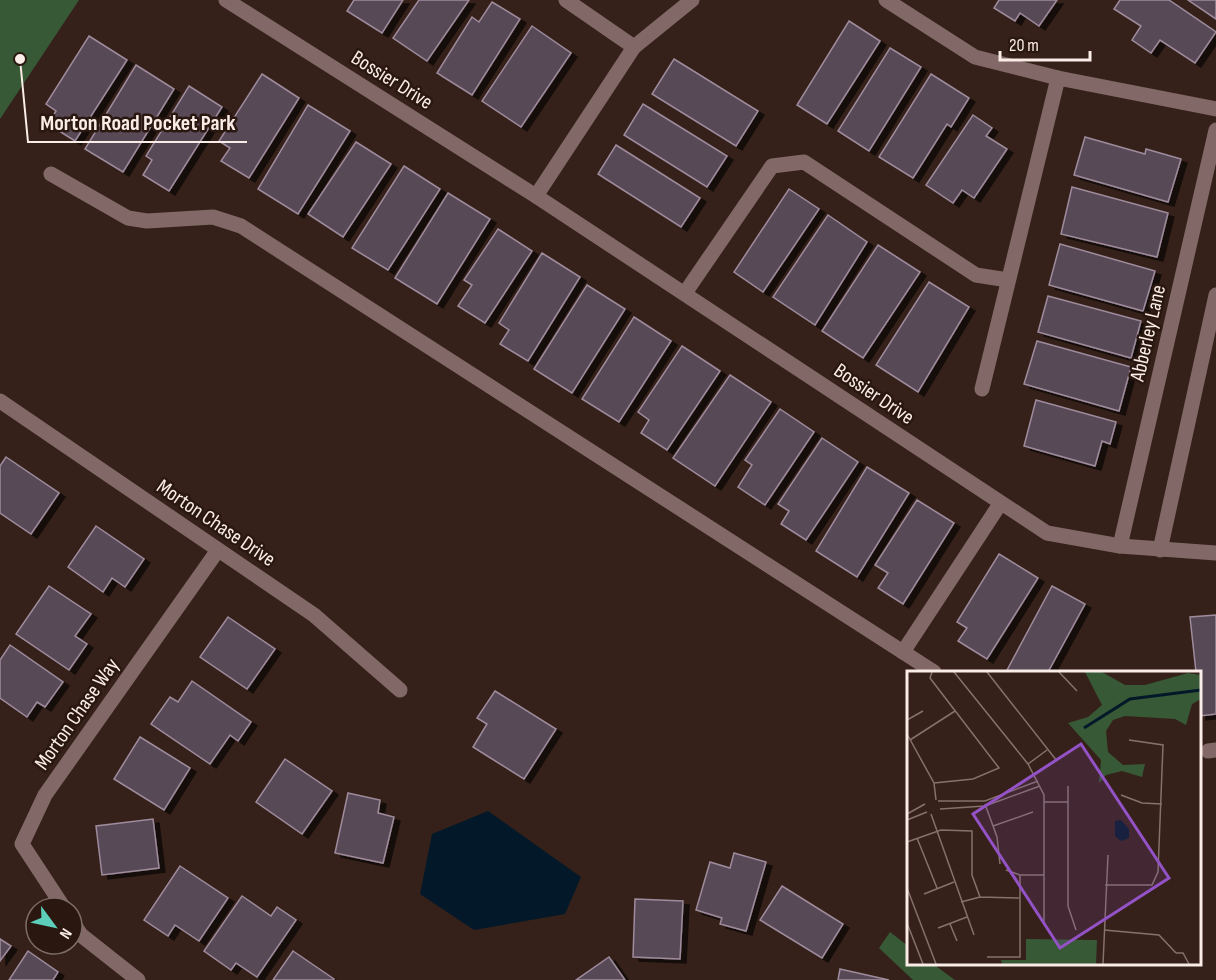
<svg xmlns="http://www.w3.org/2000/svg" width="1216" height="980" font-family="'Sofia Sans Condensed',sans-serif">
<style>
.green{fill:#375936}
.water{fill:#031929}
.building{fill:#594857;stroke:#9e8b9c;stroke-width:1.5;filter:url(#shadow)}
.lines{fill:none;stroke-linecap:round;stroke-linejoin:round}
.minor{stroke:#826967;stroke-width:15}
.labels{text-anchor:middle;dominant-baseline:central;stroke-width:5;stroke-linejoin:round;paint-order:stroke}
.street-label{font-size:21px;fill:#faece7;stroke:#2a1810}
.inset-river{fill:none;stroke:#031929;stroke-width:3}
.inset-road{fill:none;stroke:#84726b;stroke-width:1.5}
.view{fill:#9452c7;fill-opacity:0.15;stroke:#9452c7;stroke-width:3}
.inset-edge{fill:none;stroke:#faece7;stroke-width:3}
.leader{fill:none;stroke:#faece7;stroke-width:2}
.callout-dot{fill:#faece7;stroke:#2a1810;stroke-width:2}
.callout-label{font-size:22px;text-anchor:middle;font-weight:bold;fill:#faece7;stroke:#2a1810;stroke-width:5;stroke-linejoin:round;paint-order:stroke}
</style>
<defs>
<filter id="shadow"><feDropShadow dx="6" dy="4" stdDeviation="0" flood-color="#0009"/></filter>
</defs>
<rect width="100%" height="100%" fill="#352119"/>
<!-- green -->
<g class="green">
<path d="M0,0H79L0,119Z"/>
<path d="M890,932L908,946V964H933L955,980H913L879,948Z"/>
</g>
<!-- water -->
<path class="water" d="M488,811L581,877L565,914L474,930L420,894L432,834Z"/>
<!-- building -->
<g class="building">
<path d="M354,0H403L382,33L347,11Z"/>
<path d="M419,0H469L427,61L393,38Z"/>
<path d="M999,0H1057L1039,26L1020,13L1015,21L994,8Z"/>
<path d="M1120,0H1169L1216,32L1195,63L1160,40L1151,53L1132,40L1141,26L1114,9Z"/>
<path d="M1188,0H1216V19Z"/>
<path d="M492,2L520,19L472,95L437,73L472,17L479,22Z"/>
<path d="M849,21L880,41L827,124L797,105Z"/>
<path d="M532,26L571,53L521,127L482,101Z"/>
<path d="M89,36L127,60L75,141L48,124L56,111L46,104Z"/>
<path d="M890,48L921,67L869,151L838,131Z"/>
<path d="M674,59L758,111L736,146L652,94Z"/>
<path d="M136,65L174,89L123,172L85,149Z"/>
<path d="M262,74L299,98L249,178L221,161L230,148L219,141Z"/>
<path d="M931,74L969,98L951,127L947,124L913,178L879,157Z"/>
<path d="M189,86L222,107L169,191L143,175L152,160L146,156Z"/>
<path d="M643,104L727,156L707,187L624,135Z"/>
<path d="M308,105L350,131L298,214L258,189Z"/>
<path d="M973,115L992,128L986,136L1007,149L974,198L962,190L953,203L926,185Z"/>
<path d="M1085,137L1145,154L1146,149L1181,159L1168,202L1074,175Z"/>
<path d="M356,142L391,164L343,237L308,214Z"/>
<path d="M616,145L700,198L681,227L598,174Z"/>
<path d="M404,166L440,189L388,270L352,248Z"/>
<path d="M1072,187L1168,213L1157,257L1061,234Z"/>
<path d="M789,189L819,209L763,292L734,272Z"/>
<path d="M448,193L490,219L437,304L395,278Z"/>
<path d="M828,215L867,242L815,325L773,297Z"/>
<path d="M498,229L532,251L485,323L458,306L472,285L464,280Z"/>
<path d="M1060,244L1155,271L1143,311L1049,285Z"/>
<path d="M878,245L920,272L863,358L822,331Z"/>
<path d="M542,253L580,277L528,361L500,344L509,330L499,323Z"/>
<path d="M929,282L969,307L918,392L876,365Z"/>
<path d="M587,285L625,309L572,393L534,369Z"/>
<path d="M1048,296L1141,321L1131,358L1038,332Z"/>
<path d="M634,317L671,341L619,422L582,399Z"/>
<path d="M1037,341L1131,367L1119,411L1024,384Z"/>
<path d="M682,346L720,371L667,450L641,433L649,420L638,412Z"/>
<path d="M730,375L771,402L715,486L673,458Z"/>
<path d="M1036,400L1116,422L1110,444L1102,441L1095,466L1024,446Z"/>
<path d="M780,409L814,432L765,505L738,487L752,465L745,460Z"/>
<path d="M822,438L858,462L806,540L781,524L789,511L778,504Z"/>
<path d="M6,457L59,493L31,534L0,513V466Z"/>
<path d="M867,467L909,493L857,577L816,551Z"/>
<path d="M917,500L954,523L903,604L878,588L888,573L875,565Z"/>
<path d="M96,526L144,559L125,587L112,578L103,592L68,567Z"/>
<path d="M999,554L1038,578L987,659L958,641L967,628L957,622Z"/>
<path d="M49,586L91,614L75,636L87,644L69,670L16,634Z"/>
<path d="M1052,586L1085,604L1048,672H1006Z"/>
<path d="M1216,615V714L1200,716V672H1196L1190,617Z"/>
<path d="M228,617L275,649L247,689L200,657Z"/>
<path d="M10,645L63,682L45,707L37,702L27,717L0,698V660Z"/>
<path d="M192,681L251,722L238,741L230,735L210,764L151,724L170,697L178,702Z"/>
<path d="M495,691L556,729L524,779L473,747L487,724L477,718Z"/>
<path d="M140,737L190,768L164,810L114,779Z"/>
<path d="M285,759L332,791L302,834L256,802Z"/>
<path d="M348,793L380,800L378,813L394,817L383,863L335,853Z"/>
<path d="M153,819L159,868L102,875L96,826Z"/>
<path d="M734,853L766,862L746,931L720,924L722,918L696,910L710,862L730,868Z"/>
<path d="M180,866L228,898L199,941L175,925L168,936L144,920Z"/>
<path d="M782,886L843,924L822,958L760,920Z"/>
<path d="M242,896L271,916L277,907L296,920L257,977L236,963L231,970L204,951Z"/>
<path d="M635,899L683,901L680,959L633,957Z"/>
<path d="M0,939L11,946L0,961Z"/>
<path d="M28,951L58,972L53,980H9Z"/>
<path d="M293,951L334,979L333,980H273Z"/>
<path d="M609,957L625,980H576Z"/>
<path d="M840,969L889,980H838Z"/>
</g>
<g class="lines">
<!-- minor -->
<g class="minor">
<path d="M226,0L536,196"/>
<path d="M566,0L634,47L692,0"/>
<path d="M886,0L975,57L1058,78L1216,109"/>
<path d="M634,47L536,196L1047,533L1120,546L1216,553"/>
<path d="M51,174L128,218L147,221L213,217L241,226L934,672"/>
<path d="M685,293L772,166L804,162L976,275L1008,280"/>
<path d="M982,389L1058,78"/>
<path d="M0,401L314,615L400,690"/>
<path d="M1120,546L1216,130"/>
<path d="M1160,550L1216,295"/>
<path d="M903,652L1000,504"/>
<path d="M1208,751L1216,750"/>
<path d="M64,908L22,844L45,795L218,550"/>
<path d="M72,921L81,935L138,980"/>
</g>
</g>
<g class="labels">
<!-- street labels -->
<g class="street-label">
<text transform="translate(392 80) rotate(32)">Bossier Drive</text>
<text transform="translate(1148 333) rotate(-77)">Abberley Lane</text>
<text transform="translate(874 394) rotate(34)">Bossier Drive</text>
<text transform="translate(216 523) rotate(34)">Morton Chase Drive</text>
<text transform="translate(77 714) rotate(-55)">Morton Chase Way</text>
</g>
</g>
<!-- overview -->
<g transform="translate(907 671)">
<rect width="294" height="294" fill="#352119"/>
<path d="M178,1H195L218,14H238L281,2L294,4V28L285,33L279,54L268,48L218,45L206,49L199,60L201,81L216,94L238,93L235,106L215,100L199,104L192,112L194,89L161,52L181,46L195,34ZM119,268L190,269L189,293H95L94,289H119Z" fill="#375936"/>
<path d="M214,149L222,158V167L214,170L208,165V150Z" fill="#031929"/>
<path class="inset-river" d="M177,57L223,28L294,19"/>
<path class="inset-road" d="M25,1L23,7L92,97L66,108L27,112M47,1L121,93L137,124V204H113M80,1L150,90M152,1L170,20M0,49L16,40M0,63L27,112L29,129M3,69L48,40M121,93L140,79M161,115V235L169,259M214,124L235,132L255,133M31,130H78L131,110M137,131H161M78,133L90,166L93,193M33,138L78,135L133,115M0,143L18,133M24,143L67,264M0,149L20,141M86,155L126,141M10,167L30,217M0,171L34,159L65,160V204L73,226M137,204V253M198,214H245L251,201L256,74L222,69M0,217L29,293M17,223L47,211M54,231L73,226L112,227M0,252L16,293M43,253L50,270M31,257L60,246M197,259L252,264L269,282M269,282H276L282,293M80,286H113V204L99,199M196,293L201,184"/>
<path class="view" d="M174,73L262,207L153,277L66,143Z"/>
<rect width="294" height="294" class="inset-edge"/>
</g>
<!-- callouts -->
<path class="leader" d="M20 59L28 142H247"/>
<circle class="callout-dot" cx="20" cy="59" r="6"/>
<g class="callout-label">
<text x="138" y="130">Morton Road Pocket Park</text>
</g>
<!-- north arrow -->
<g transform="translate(54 926) rotate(123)"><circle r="28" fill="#2a1810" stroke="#7d6d66" stroke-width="1.5"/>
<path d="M0-4.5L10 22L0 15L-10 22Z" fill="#5cceba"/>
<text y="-9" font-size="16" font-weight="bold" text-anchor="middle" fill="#faece7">N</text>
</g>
<!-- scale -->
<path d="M1000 51v9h90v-9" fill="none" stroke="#faece7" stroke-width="3"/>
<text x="1009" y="51" font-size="18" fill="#faece7" stroke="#2a1810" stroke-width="4.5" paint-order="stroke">20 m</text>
</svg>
